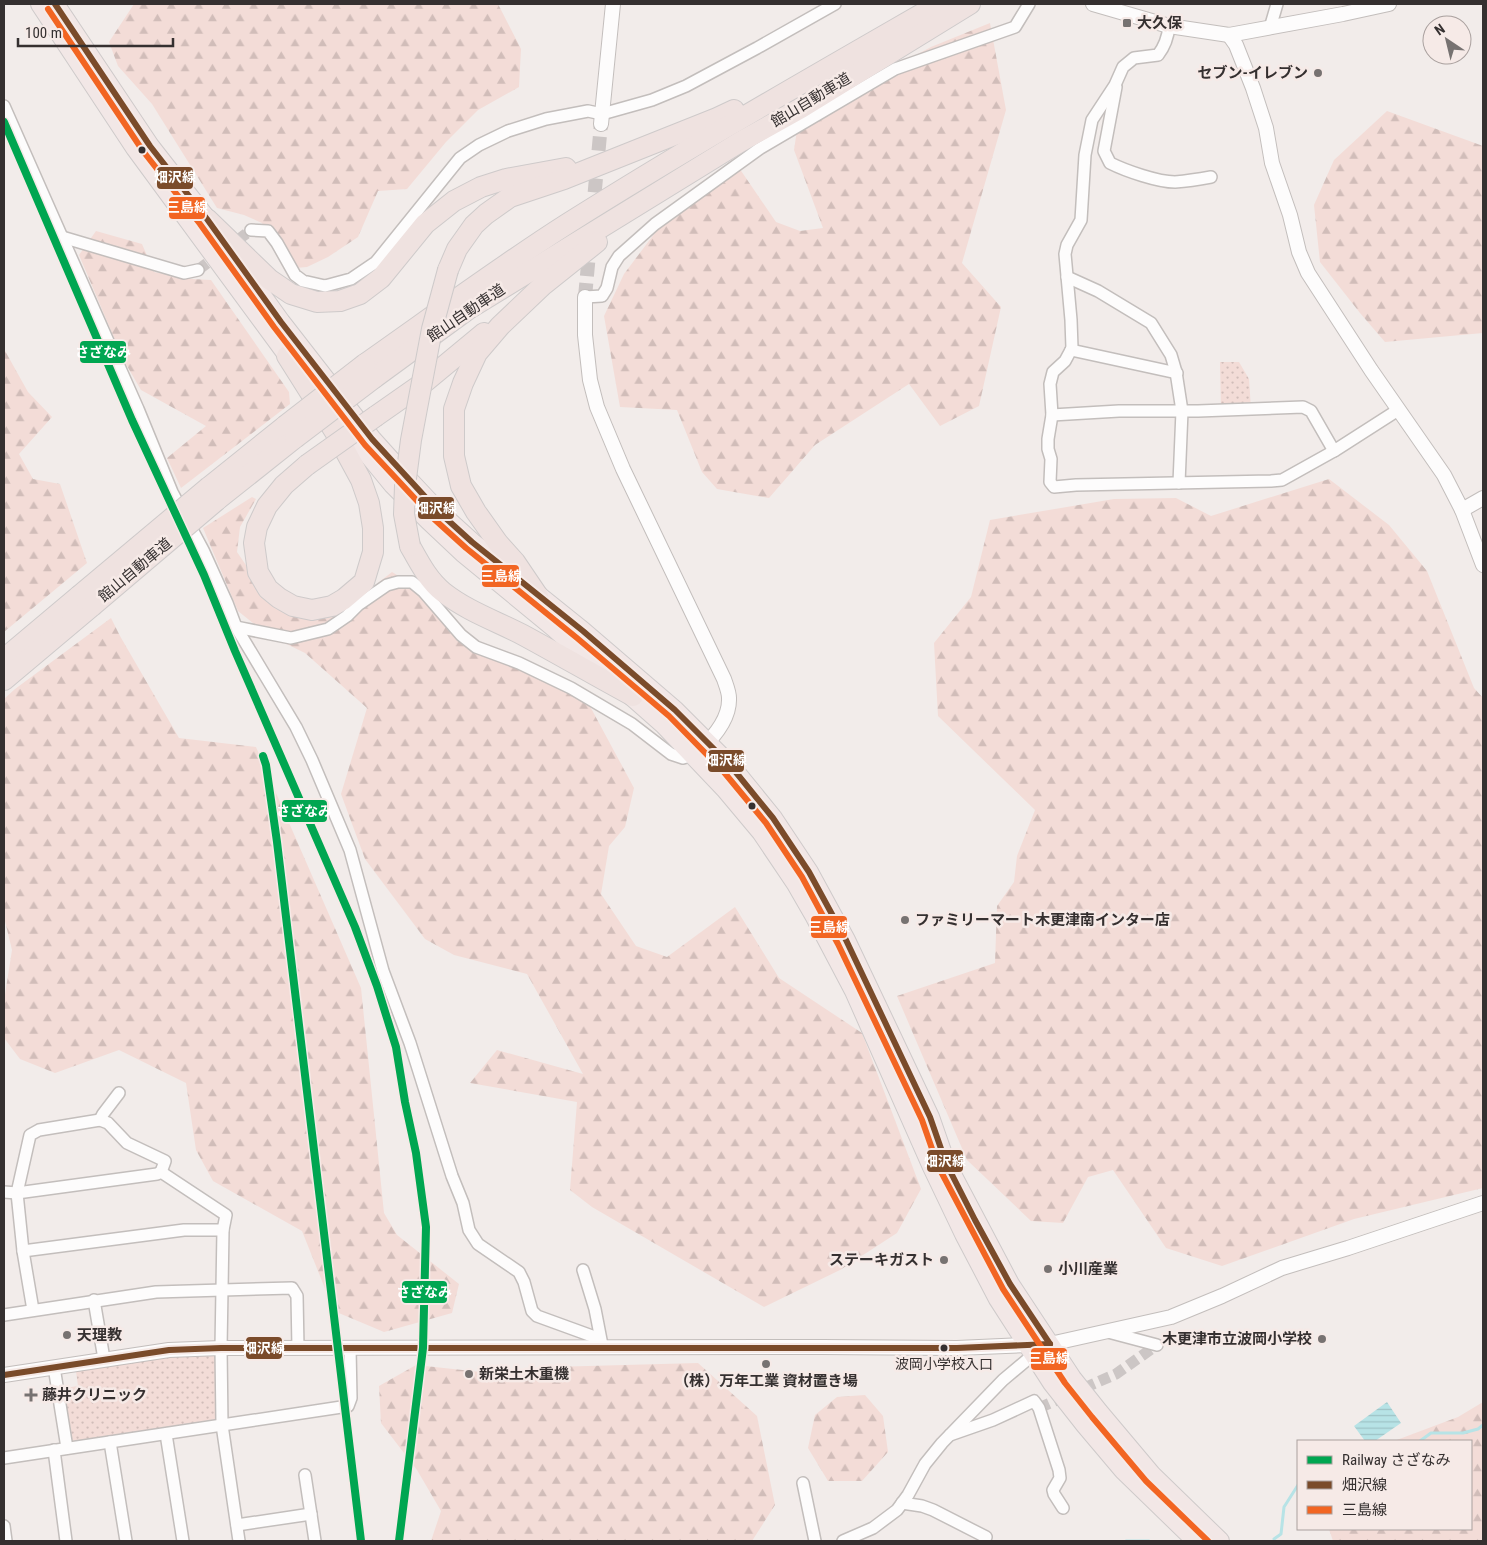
<svg xmlns="http://www.w3.org/2000/svg" width="1487" height="1545" font-family="'Roboto Condensed','Noto Sans JP',sans-serif">
<style>
.forest{fill:url(#forest-firs)}
.park{fill:url(#park-dots)}
.water{fill:url(#water-rules)}
.lines{fill:none;stroke-linecap:round;stroke-linejoin:round}
.stream{stroke:#b7e3e6;stroke-width:3}
.minor-tunnel{stroke:#ccc6c5;stroke-width:11;stroke-dasharray:11 5.5;stroke-linecap:butt}
.tertiary-tunnel{stroke:#ccc6c5;stroke-width:14;stroke-dasharray:14 7;stroke-linecap:butt}
.minor-casing{stroke:#c3bebc;stroke-width:14}
.tertiary-casing{stroke:#c3bebc;stroke-width:16}
.trunk-casing{stroke:#cecaca;stroke-width:20}
.motorway-casing{stroke:#cecaca;stroke-width:22}
.minor{stroke:#fdfcfc;stroke-width:11}
.tertiary{stroke:#fdfcfc;stroke-width:14}
.trunk{stroke:#f2e7e6;stroke-width:18}
.motorway{stroke:#efe2e0;stroke-width:20}
.motorway-bridge-casing{stroke:#cecaca;stroke-width:22;stroke-linecap:butt}
.motorway-bridge{stroke:#efe2e0;stroke-width:20}
.bus-1-casing{stroke:#f6eae7;stroke-width:10}
.bus-2-casing{stroke:#f6eae7;stroke-width:10}
.bus-1{stroke:#7a4b2a;stroke-width:6}
.bus-2{stroke:#f26522;stroke-width:6}
.rail-1-casing{stroke:#f6eae7;stroke-width:11}
.rail-1{stroke:#00a651;stroke-width:8}
.poi-dot{fill:#777271;stroke:#f6eae7;stroke-width:2}
.bus-dot{fill:#353030;stroke:#f6eae7;stroke-width:2}
.labels{text-anchor:middle;dominant-baseline:central;stroke-width:5;stroke-linejoin:round;paint-order:stroke}
.bus-label{font-size:14px;fill:#353030;stroke:#f6eae7}
.poi-label{font-size:15px;font-weight:bold;fill:#353030;stroke:#f6eae7;text-anchor:start}
.street-label{font-size:15px;fill:#353030;stroke:#f6eae7}
.line-badge{stroke:#f6eae7;stroke-width:2}
.badge-label{font-size:14px;text-anchor:middle;font-weight:bold;fill:#fff}
</style>
<defs>
<pattern id="forest-firs" width="22" height="20" patternUnits="userSpaceOnUse" patternTransform="scale(1.25)"><rect width="22" height="20" fill="#f3dcd7"/><path d="M5 1l3.5 6h-7zM16 11l3.5 6h-7z" fill="#d1bdb9"/></pattern>
<pattern id="park-dots" width="8" height="8" patternUnits="userSpaceOnUse" patternTransform="scale(1.25)"><rect width="8" height="8" fill="#f3dcd7"/><path d="M2 2h.1M6 6h.1" fill="none" stroke="#d1bdb9" stroke-width="1.8" stroke-linecap="round"/></pattern>
<pattern id="water-rules" width="6" height="5" patternUnits="userSpaceOnUse" patternTransform="scale(1.25)"><rect width="6" height="5" fill="#b7e3e6"/><path d="M0 2.5h6" fill="none" stroke="#9ec3c6"/></pattern>
</defs>
<rect width="100%" height="100%" fill="#f2ecea"/>
<!-- forest -->
<g class="forest">
<path d="M134,4H498L521,49L519,87L478,110L446,142L407,189L378,191L358,237L328,257L307,267L284,269L262,223L244,215L217,208L152,104L118,66L109,42Z"/>
<path d="M990,23L1006,110L962,263L1001,307L979,406L940,426L909,384L815,445L769,498L717,489L702,472L677,410L620,407L604,316L624,274L673,209L733,159L776,222L800,231L823,228L794,150L799,117L931,47Z"/>
<path d="M1387,111L1483,146V333L1385,342L1360,313L1320,262L1314,205L1334,160Z"/>
<path d="M96,231L142,244L154,272L192,279L211,280L289,392L290,404L181,488L167,458L206,426L141,390L123,359L79,255Z"/>
<path d="M4,349L28,392L52,417L19,454L33,479L60,484L87,563L4,632Z"/>
<path d="M1329,479L1389,525L1427,571L1474,688L1483,698V1188L1354,1219L1222,1266L1166,1248L1113,1170L1088,1177L1063,1223L1031,1221L967,1160L897,996L995,963L997,906L1014,882L1017,856L1035,810L938,716L934,643L971,597L990,520L1114,499L1176,498L1211,516Z"/>
<path d="M252,497L256,499L240,527L237,552L276,609L313,619L364,594L392,572L410,583L427,603L448,630L532,669L585,697L634,788L625,827L609,846L601,894L636,946L667,957L735,907L779,978L862,1033L921,1189L897,1233L840,1270L764,1307L592,1207L570,1190L577,1102L470,1083L497,1050L583,1074L527,974L454,955L425,939L365,859L341,794L367,708L305,653L268,635L238,611L203,528Z"/>
<path d="M111,618L120,636L179,738L256,747L361,988L384,1213L397,1235L459,1284L452,1313L384,1332L334,1311L302,1231L213,1181L196,1150L186,1083L119,1050L55,1073L20,1059L4,1038V1001L12,950L4,917V699L15,689Z"/>
<path d="M698,1363L757,1416L775,1505L752,1541H431L441,1511L417,1470L381,1423L379,1386L416,1365L490,1373L551,1367Z"/>
<path d="M865,1395L883,1416L888,1452L862,1481H828L808,1448L815,1415L837,1397Z"/>
<path d="M1483,1402V1541H1333L1329,1529H1471V1441H1394L1458,1417Z"/>
</g>
<!-- park -->
<g class="park">
<path d="M1220,362H1239L1249,379L1251,409L1221,410Z"/>
<path d="M221,1348L222,1425L67,1448L58,1389L78,1386L75,1364Z"/>
</g>
<!-- water -->
<path class="water" d="M1387,1402L1401,1423L1375,1441H1365L1354,1426Z"/>
<g class="lines">
<!-- stream -->
<g class="stream">
<path d="M1420,1441L1431,1433H1463L1478,1429L1483,1425"/>
<path d="M1274,1539L1281,1534L1284,1507L1298,1485"/>
<path d="M1126,1541H1149"/>
</g>
<!-- minor-tunnel -->
<g class="minor-tunnel">
<path d="M198,270L251,230"/>
<path d="M1039,1408L1116,1374L1157,1345"/>
</g>
<!-- tertiary-tunnel -->
<path class="tertiary-tunnel" d="M585,297L601,124"/>
<defs>
<g id="minor">
<path d="M1169,26C1168,37 1165,46 1158,55L1134,58L1123,67L1115,85L1092,120L1085,155L1081,220L1067,245L1065,254L1071,320L1072,348L1065,361L1053,372L1050,384L1052,415L1048,439V449L1051,459L1050,482L1054,487L1076,485L1271,481L1282,480L1334,451L1398,410"/>
<path d="M1270,28L1277,4"/>
<path d="M1116,87L1104,151L1110,163C1126,171 1158,182 1175,182C1187,181 1200,179 1211,177"/>
<path d="M4,106L138,409L172,492L203,550L227,603L236,627L296,727L312,760L350,850L383,971L410,1043L452,1176L463,1203L469,1230L478,1244L519,1272L524,1282L532,1311L537,1316L592,1336L595,1338L598,1347"/>
<path d="M251,230L268,231L277,243L295,275L303,281L325,286L351,279L376,262L460,158L479,145L508,131L546,119L588,111L602,114L652,100L686,86L757,48L835,4"/>
<path d="M62,237L184,273L198,270"/>
<path d="M1067,277L1098,291L1151,323L1171,355L1176,372L1182,411L1179,483"/>
<path d="M585,297L602,296L607,288L612,267L619,256L655,224L759,149L895,69L1015,27L1029,4"/>
<path d="M1071,350L1177,373"/>
<path d="M1052,415L1119,411H1198L1303,407L1311,411L1334,451"/>
<path d="M236,627L291,638L328,629L347,616L358,605L387,585L398,582H412L423,591L461,635L476,647L519,663L571,688L632,724L671,754L683,758L694,755"/>
<path d="M100,1120L103,1114L119,1093"/>
<path d="M161,1172L226,1215L223,1230L221,1348L222,1425L239,1541"/>
<path d="M4,1192L17,1193L157,1174L161,1172"/>
<path d="M23,1251L184,1230H223"/>
<path d="M583,1270L595,1309L602,1345"/>
<path d="M94,1300L104,1359"/>
<path d="M33,1310L23,1251L17,1193L30,1135L39,1130L100,1120L108,1123L127,1143L165,1161L161,1172"/>
<path d="M4,1315L156,1292L292,1288L297,1296L298,1348"/>
<path d="M1108,1332L1157,1345"/>
<path d="M54,1367L67,1448"/>
<path d="M166,1434L183,1541"/>
<path d="M950,1435L993,1420L1034,1401L1039,1408L1059,1470L1060,1478L1053,1490L1054,1494L1063,1508"/>
<path d="M110,1442L126,1541"/>
<path d="M54,1450L66,1541"/>
<path d="M4,1458L348,1406L351,1398L350,1348"/>
<path d="M305,1475L315,1541"/>
<path d="M803,1483L815,1541"/>
<path d="M902,1503L922,1506L933,1510L986,1537"/>
<path d="M237,1525L311,1514"/>
<path d="M4,1526L6,1541"/>
<path d="M843,1541L873,1528L897,1510L908,1495L925,1464L942,1443L1003,1380L1034,1354"/>
</g>
<g id="tertiary">
<path d="M1093,4L1169,26L1229,35L1343,14L1389,4"/>
<path d="M1229,35L1236,45L1253,88L1266,128L1272,163L1290,215L1299,252L1308,273L1371,370L1444,475L1462,510L1483,565"/>
<path d="M601,124L613,4"/>
<path d="M585,297V335L590,380L597,407L623,469L724,679C726,685 729,692 729,698C730,718 714,737 700,750"/>
<path d="M1462,510L1483,498"/>
<path d="M4,1375L169,1350L221,1348L822,1347L957,1348L1050,1344L1171,1317L1222,1296L1282,1268L1348,1248L1483,1203"/>
</g>
<g id="trunk">
<path d="M40,4L135,148L296,367"/>
<path d="M55,4L150,146L207,219L281,322L372,439L408,479L440,513L472,542L583,631L675,710L730,765L773,818L809,872L846,940L930,1117L946,1163L1010,1284L1072,1378L1099,1412L1152,1475L1220,1541"/>
<path d="M325,402L393,485L428,520L463,553L553,627L664,725L725,789L761,832L796,884L815,917L854,991L932,1167L964,1234L998,1299L1052,1383L1085,1425L1123,1470L1196,1541"/>
</g>
<g id="motorway">
<path d="M207,219L269,279L291,294L317,302L340,301L360,294L381,278L425,224L454,201L481,187L506,179L566,168"/>
<path d="M448,270L457,249L474,225L486,214L510,197L564,179L717,118L734,110"/>
<path d="M287,356L335,432L361,480L369,503L373,528V552L364,582L344,599L332,606L312,610L293,606L279,598L268,589L258,572L254,543L257,527L267,506L284,485L307,465"/>
<path d="M365,364C432,317 498,268 567,224C689,147 814,76 939,4"/>
<path d="M374,378L467,310L740,142L801,108L970,4"/>
<path d="M376,416L426,381L484,333"/>
<path d="M209,487L285,426"/>
<path d="M217,500L295,438"/>
<path d="M410,546C419,562 428,580 443,592C467,611 496,621 523,635C560,655 596,676 633,696"/>
<path d="M538,596L515,562L498,543L476,512L461,486L454,456V409L463,383L477,353L500,326L542,286L597,242"/>
<path d="M4,659L79,596"/>
<path d="M4,680L92,606"/>
</g>
</defs>
<!-- minor casing -->
<use href="#minor" class="minor-casing"/>
<!-- tertiary casing -->
<use href="#tertiary" class="tertiary-casing"/>
<!-- trunk casing -->
<use href="#trunk" class="trunk-casing"/>
<!-- motorway casing -->
<use href="#motorway" class="motorway-casing"/>
<!-- minor -->
<use href="#minor" class="minor"/>
<!-- tertiary -->
<use href="#tertiary" class="tertiary"/>
<!-- trunk -->
<use href="#trunk" class="trunk"/>
<!-- motorway -->
<use href="#motorway" class="motorway"/>
<defs>
<g id="motorway-bridge">
<path d="M285,426L365,364"/>
<path d="M295,438L374,378"/>
<path d="M307,465L376,416"/>
<path d="M410,546L404,514L405,486L411,440L432,329L448,270"/>
<path d="M79,596L209,487"/>
<path d="M92,606L217,500"/>
</g>
</defs>
<!-- motorway-bridge casing -->
<use href="#motorway-bridge" class="motorway-bridge-casing"/>
<!-- motorway-bridge -->
<use href="#motorway-bridge" class="motorway-bridge"/>
<defs>
<g id="bus-1">
<path d="M55,4L150,146L207,219L281,322L372,439L440,513L472,542L583,631L675,710L730,765L773,818L809,872L846,940L930,1117L946,1163L975,1220L1010,1284L1050,1344"/>
<path d="M4,1375L169,1350L221,1348H957L1050,1344"/>
</g>
<path id="bus-2" d="M48,9L143,151L200,224L274,327L365,445L434,519L466,548L577,638L669,716L723,771L766,823L802,877L838,944L922,1120L938,1166L1003,1289L1065,1383L1092,1417L1146,1481L1208,1541"/>
</defs>
<!-- bus-1 casing -->
<use href="#bus-1" class="bus-1-casing"/>
<!-- bus-2 casing -->
<use href="#bus-2" class="bus-2-casing"/>
<!-- bus-1 -->
<use href="#bus-1" class="bus-1"/>
<!-- bus-2 -->
<use href="#bus-2" class="bus-2"/>
<defs>
<g id="rail-1">
<path d="M4,122L132,420L204,575L235,651L355,927L377,986L396,1047L405,1102L416,1153L426,1227L423,1348L399,1541"/>
<path d="M263,756L266,765L277,842L361,1541"/>
</g>
</defs>
<!-- rail-1 casing -->
<use href="#rail-1" class="rail-1-casing"/>
<!-- rail-1 -->
<use href="#rail-1" class="rail-1"/>
</g>
<!-- markers -->
<g class="poi-dot">
<rect x="1122" y="18" width="10" height="10" rx="2.5"/>
<circle cx="1318" cy="73" r="5"/>
<circle cx="905" cy="920" r="5"/>
<circle cx="944" cy="1260" r="5"/>
<circle cx="1048" cy="1269" r="5"/>
<circle cx="67" cy="1335" r="5"/>
<circle cx="1322" cy="1339" r="5"/>
<circle cx="766" cy="1364" r="5"/>
<circle cx="469" cy="1374" r="5"/>
<path d="M28.5 1387.5h5v5h5v5h-5v5h-5v-5h-5v-5h5z"/>
</g>
<g class="bus-dot">
<circle cx="142" cy="150" r="4.5"/>
<circle cx="752" cy="806" r="4.5"/>
<circle cx="944" cy="1348" r="4.5"/>
</g>
<g class="labels">
<!-- bus labels -->
<g class="bus-label">
<text x="944" y="1364">波岡小学校入口</text>
</g>
<!-- poi labels -->
<g class="poi-label">
<text x="1137" y="23">大久保</text>
<text x="1308" y="73" text-anchor="end">セブン-イレブン</text>
<text x="915" y="920">ファミリーマート木更津南インター店</text>
<text x="934" y="1260" text-anchor="end">ステーキガスト</text>
<text x="1058" y="1269">小川産業</text>
<text x="77" y="1335">天理教</text>
<text x="1312" y="1339" text-anchor="end">木更津市立波岡小学校</text>
<text x="479" y="1374">新栄土木重機</text>
<text x="766" y="1381" text-anchor="middle">（株）万年工業 資材置き場</text>
<text x="42" y="1395">藤井クリニック</text>
</g>
<!-- street labels -->
<g class="street-label">
<text transform="translate(811 100) rotate(-31)">館山自動車道</text>
<text transform="translate(466 313) rotate(-34)">館山自動車道</text>
<text transform="translate(135 570) rotate(-40)">館山自動車道</text>
</g>
</g>
<g class="line-badge">
<rect x="156" y="166" width="38" height="24" rx="5" fill="#7a4b2a"/>
<rect x="168" y="196" width="38" height="24" rx="5" fill="#f26522"/>
<rect x="79" y="340" width="48" height="24" rx="5" fill="#00a651"/>
<rect x="417" y="496" width="38" height="24" rx="5" fill="#7a4b2a"/>
<rect x="481" y="564" width="39" height="24" rx="5" fill="#f26522"/>
<rect x="707" y="749" width="38" height="24" rx="5" fill="#7a4b2a"/>
<rect x="281" y="799" width="47" height="24" rx="5" fill="#00a651"/>
<rect x="810" y="915" width="38" height="24" rx="5" fill="#f26522"/>
<rect x="926" y="1149" width="38" height="24" rx="5" fill="#7a4b2a"/>
<rect x="401" y="1280" width="47" height="24" rx="5" fill="#00a651"/>
<rect x="245" y="1336" width="38" height="24" rx="5" fill="#7a4b2a"/>
<rect x="1030" y="1347" width="38" height="24" rx="5" fill="#f26522"/>
</g>
<g class="badge-label">
<text x="175" y="182">畑沢線</text>
<text x="187" y="212">三島線</text>
<text x="103" y="357">さざなみ</text>
<text x="436" y="513">畑沢線</text>
<text x="501" y="581">三島線</text>
<text x="726" y="765">畑沢線</text>
<text x="304" y="816">さざなみ</text>
<text x="829" y="932">三島線</text>
<text x="945" y="1166">畑沢線</text>
<text x="424" y="1297">さざなみ</text>
<text x="264" y="1353">畑沢線</text>
<text x="1049" y="1363">三島線</text>
</g>
<!-- border -->
<rect width="1487" height="1545" fill="none" stroke="#353030" stroke-width="10"/>
<!-- legend -->
<rect x="1297" y="1440" width="175" height="90" fill="#f6eae7" stroke="#a9a09e"/>
<rect x="1307" y="1456" width="25" height="8" fill="#00a651" stroke="#a9a09e"/>
<text x="1342" y="1465" font-size="15" fill="#353030">Railway さざなみ</text>
<rect x="1307" y="1481" width="25" height="8" fill="#7a4b2a" stroke="#a9a09e"/>
<text x="1342" y="1490" font-size="15" fill="#353030">畑沢線</text>
<rect x="1307" y="1506" width="25" height="8" fill="#f26522" stroke="#a9a09e"/>
<text x="1342" y="1515" font-size="15" fill="#353030">三島線</text>
<!-- north arrow -->
<g transform="translate(1447 40) rotate(325)"><circle r="24" fill="#f6eae7" stroke="#a9a09e"/>
<path d="M0-4L9 19L0 12L-9 19Z" fill="#777271"/>
<text y="-8" font-size="14" font-weight="bold" text-anchor="middle" fill="#353030">N</text>
</g>
<!-- scale -->
<path d="M18 38v8h155v-8" fill="none" stroke="#353030" stroke-width="2.5"/>
<text x="25" y="38" font-size="15" fill="#353030" stroke="#f6eae7" stroke-width="4" paint-order="stroke">100 m</text>
</svg>
